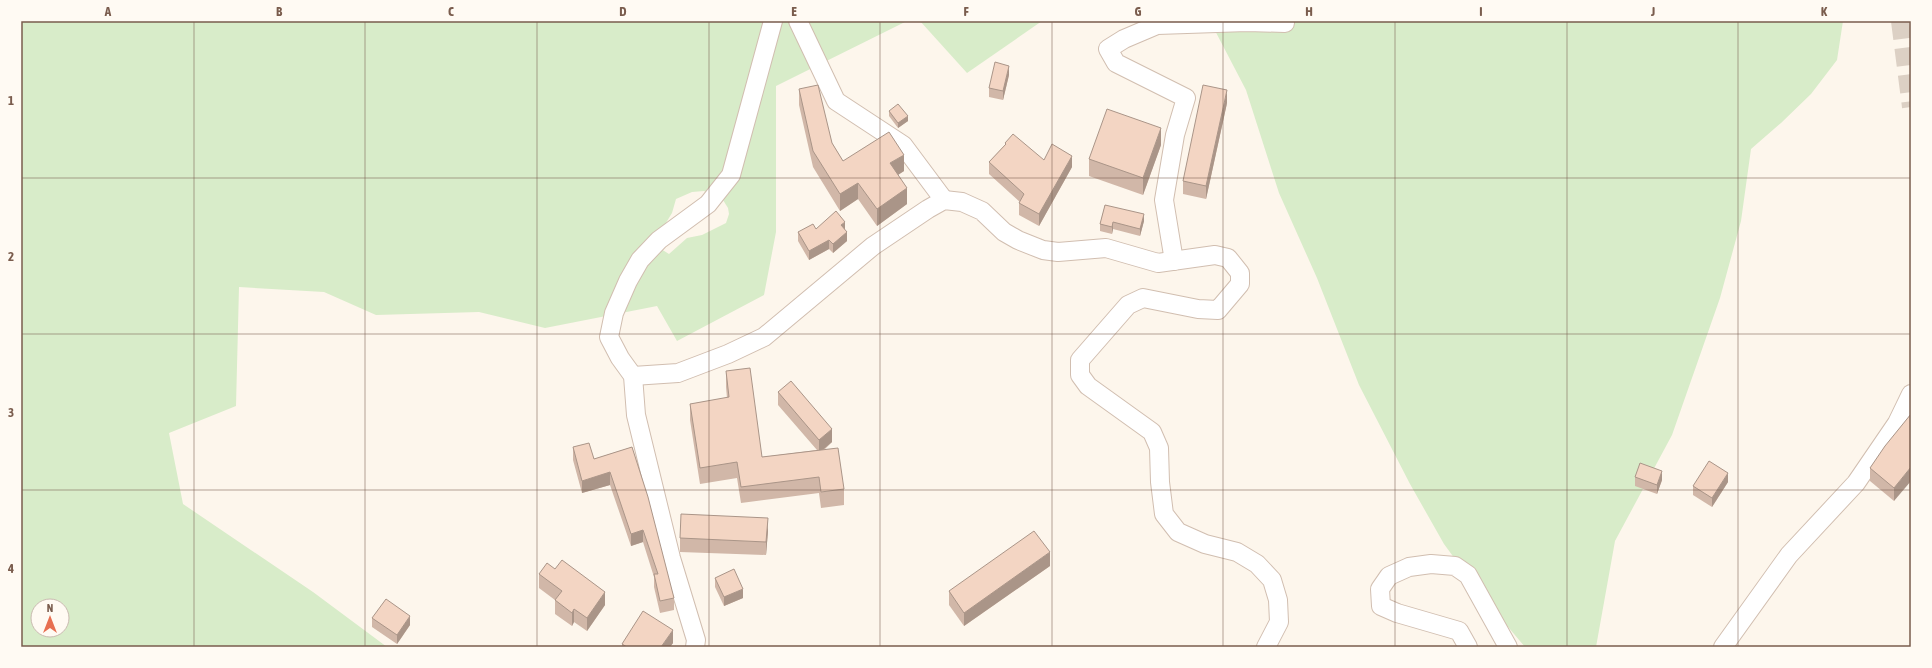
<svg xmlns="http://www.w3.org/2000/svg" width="1932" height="668" font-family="'Asap Condensed',sans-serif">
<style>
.green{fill:#d8ecc9;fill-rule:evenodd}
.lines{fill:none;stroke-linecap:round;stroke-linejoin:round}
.minor-tunnel{stroke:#dcd0c4;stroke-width:18;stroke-dasharray:18 9;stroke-linecap:butt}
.minor-casing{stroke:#d1beb0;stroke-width:20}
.minor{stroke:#fff;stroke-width:18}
.wall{fill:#d1b7a8}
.shaded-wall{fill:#aa9588}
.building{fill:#f3d5c3;stroke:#aa9588}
.grid{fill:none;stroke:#7a5c4d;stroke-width:1;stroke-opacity:0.55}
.neatline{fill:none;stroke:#7a5c4d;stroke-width:1.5}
.grid-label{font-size:13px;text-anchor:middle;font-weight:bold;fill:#7a5c4d}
</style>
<rect width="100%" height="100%" fill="#fdf6ec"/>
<!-- green -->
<g class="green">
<path d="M21,21H907L776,86V232L764,295L677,341L657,306L545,328L479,312L376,315L324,292L239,287L236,406L169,433L183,504L313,592L387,647H21ZM704,191L715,198L723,200L728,208L729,214L726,223L702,235L687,238L669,254L653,244L672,213L676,199L692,192ZM38,606H62V630H38Z"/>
<path d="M920,21H1042L967,73Z"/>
<path d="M1210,21H1843L1837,60L1811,94L1781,123L1751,149L1741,221L1720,298L1672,435L1615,541L1596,647H1525L1482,596L1444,544L1410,484L1359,385L1317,278L1279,193L1246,90Z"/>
</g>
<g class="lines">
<!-- minor-tunnel -->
<path class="minor-tunnel" d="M1900,21L1911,107"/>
<defs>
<g id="minor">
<path d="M798,21L836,101L903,145L944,200"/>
<path d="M1174,261L1164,200L1175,135L1186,98L1116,63L1108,49L1124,39L1157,25L1247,22L1285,23"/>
<path d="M633,376L678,373L728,354L764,337L873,246L928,209L944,200L962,202L982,211L1004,232L1018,240L1043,250L1058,252L1106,248L1158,263L1215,255L1228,258L1240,273V284L1218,310L1198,309L1143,298L1128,305L1080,360V375L1088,386L1152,432L1159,448L1160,482L1164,514L1178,532L1205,544L1237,552L1257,564L1272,580L1278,600L1279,622L1266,647"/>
<path d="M695,647L696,640L671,558L636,415L633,376L620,358L609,337L614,313L628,281L640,260L659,240L708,204L731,175L773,21"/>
<path d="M1468,647L1459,631L1397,613L1381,606L1380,589L1389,576L1409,567L1431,564L1455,566L1468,575L1508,647"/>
<path d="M1723,647L1789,555L1856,483L1897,423L1911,394"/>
</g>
</defs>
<!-- minor casing -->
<use href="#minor" class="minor-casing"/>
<!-- minor -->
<use href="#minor" class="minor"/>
</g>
<!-- wall -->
<g class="wall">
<path d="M1009,75L1003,100L989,97V88Z"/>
<path d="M799,89L843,161L904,171L898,175L907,204L877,226L858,199L840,211L813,167L799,105Z"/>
<path d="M1227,103L1206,199L1183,194V181Z"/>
<path d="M889,111L908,121L898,128L889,116Z"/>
<path d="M1005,143L1044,160L1072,167L1039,226L1019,215V203L1020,202L989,174V162L1005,145Z"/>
<path d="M1161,145L1143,195L1089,176V159Z"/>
<path d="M1105,205L1144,221L1140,236L1113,229L1112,234L1100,231V224Z"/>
<path d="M816,229L845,230L847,241L833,253L829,249L809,260L798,241V232Z"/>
<path d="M726,371L762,457L817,450L778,405V392L832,442L824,450L844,489V505L821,508L819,493L741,503L737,478L700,484L690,420V404L727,398L726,387Z"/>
<path d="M1911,414L1894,501L1870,481V468Z"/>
<path d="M573,447L594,459L632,447L674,598V610L660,613L654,587V577L643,542L631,546L610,485L582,493L573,460Z"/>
<path d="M1635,477L1662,480L1657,494L1635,486Z"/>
<path d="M1728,482L1712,507L1693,495V486Z"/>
<path d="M768,531L766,555L680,552V538Z"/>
<path d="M1050,566L964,626L949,605V591Z"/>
<path d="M539,574L605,605L587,631L574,622L572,626L555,614V600L539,588Z"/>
<path d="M715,578L743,598L724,606L715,587Z"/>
<path d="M372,618L410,625L397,644L372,627Z"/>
<path d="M673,643L670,647H622V644Z"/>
</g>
<!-- shaded-wall -->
<g class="shaded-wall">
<path d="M1009,66V75L1003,100V91Z"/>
<path d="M1227,90V103L1206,199V186Z"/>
<path d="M908,116V121L898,128V123Z"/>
<path d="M1161,128V145L1143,195V178Z"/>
<path d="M904,155V171L890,180V163Z"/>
<path d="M1072,156V167L1039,226V214Z"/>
<path d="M858,183V199L840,211V194Z"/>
<path d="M907,188V204L877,226V209Z"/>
<path d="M1144,214V221L1140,236V229Z"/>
<path d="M845,222V231L841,225Z"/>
<path d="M1113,222V229L1112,234V227Z"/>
<path d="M847,232V241L833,253V244Z"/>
<path d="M829,240V249L809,260V251Z"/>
<path d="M832,429V442L819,453V440Z"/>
<path d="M1911,467V481L1894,501V488Z"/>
<path d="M1662,471V480L1657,494V485Z"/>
<path d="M610,472V485L582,493V481Z"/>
<path d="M1728,473V482L1712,507V498Z"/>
<path d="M768,518V531L766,555V542Z"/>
<path d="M643,530V542L631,546V534Z"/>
<path d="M1050,552V566L964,626V613Z"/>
<path d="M743,589V598L724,606V597Z"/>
<path d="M605,592V605L587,631V618Z"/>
<path d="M574,609V622L572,626V613Z"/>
<path d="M410,616V625L397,644V635Z"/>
<path d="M673,630V643L670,647H661Z"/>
</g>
<!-- building -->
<g class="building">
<path d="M995,62L1009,66L1003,91L989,88Z"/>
<path d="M818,85L832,143L843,161L889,132L904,155L890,163L907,188L877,209L858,183L840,194L813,151L799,89Z"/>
<path d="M1203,85L1227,90L1206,186L1183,181Z"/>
<path d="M898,104L908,116L898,123L889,111Z"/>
<path d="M1107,109L1161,128L1143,178L1089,159Z"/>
<path d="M1013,134L1044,160L1052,144L1072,156L1039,214L1019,203L1024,194L989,162L1006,144L1005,143Z"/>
<path d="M1105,205L1144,214L1140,229L1113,222L1112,227L1100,224Z"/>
<path d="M836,211L845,222L841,225L847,232L833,244L829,240L809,251L798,232L813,224L816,229Z"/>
<path d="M750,368L762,457L838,448L844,489L821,492L819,477L741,487L737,462L700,468L690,404L729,397L726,371Z"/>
<path d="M791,381L832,429L819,440L778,392Z"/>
<path d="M1911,414V467L1894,488L1870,468L1885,446Z"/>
<path d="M589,443L594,459L632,447L648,497L674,598L660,601L654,574H658L643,530L631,534L610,472L582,481L573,447Z"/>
<path d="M1709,461L1728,473L1712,498L1693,486Z"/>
<path d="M1640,463L1662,471L1657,485L1635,477Z"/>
<path d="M681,514L768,518L766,542L680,538Z"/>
<path d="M1034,531L1050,552L964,613L949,591Z"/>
<path d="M562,560L605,592L587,618L574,609L572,613L555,600L562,591L539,574L547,563L555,569Z"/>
<path d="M734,569L743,589L724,597L715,578Z"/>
<path d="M386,599L410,616L397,635L372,618Z"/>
<path d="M643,611L673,630L661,647H627L622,644Z"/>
</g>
<!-- grid -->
<path class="grid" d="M194,21V647M365,21V647M537,21V647M709,21V647M880,21V647M1052,21V647M1223,21V647M1395,21V647M1567,21V647M1738,21V647M21,178H1911M21,334H1911M21,490H1911"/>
<!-- border -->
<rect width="1932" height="668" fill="none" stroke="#fffaf3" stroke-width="44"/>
<!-- north arrow -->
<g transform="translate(50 618)"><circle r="19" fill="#fffaf3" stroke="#cabbb1"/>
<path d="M0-3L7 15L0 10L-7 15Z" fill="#e76f51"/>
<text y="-6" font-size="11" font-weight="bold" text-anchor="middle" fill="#7a5c4d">N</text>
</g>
<rect x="22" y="22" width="1888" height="624" class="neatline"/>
<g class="grid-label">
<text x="108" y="16">A</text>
<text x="279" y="16">B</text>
<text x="451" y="16">C</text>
<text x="623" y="16">D</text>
<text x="794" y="16">E</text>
<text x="966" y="16">F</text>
<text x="1138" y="16">G</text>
<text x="1309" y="16">H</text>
<text x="1481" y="16">I</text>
<text x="1653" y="16">J</text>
<text x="1824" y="16">K</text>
<text x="11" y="105">1</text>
<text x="11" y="261">2</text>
<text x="11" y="417">3</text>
<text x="11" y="573">4</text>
</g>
</svg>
